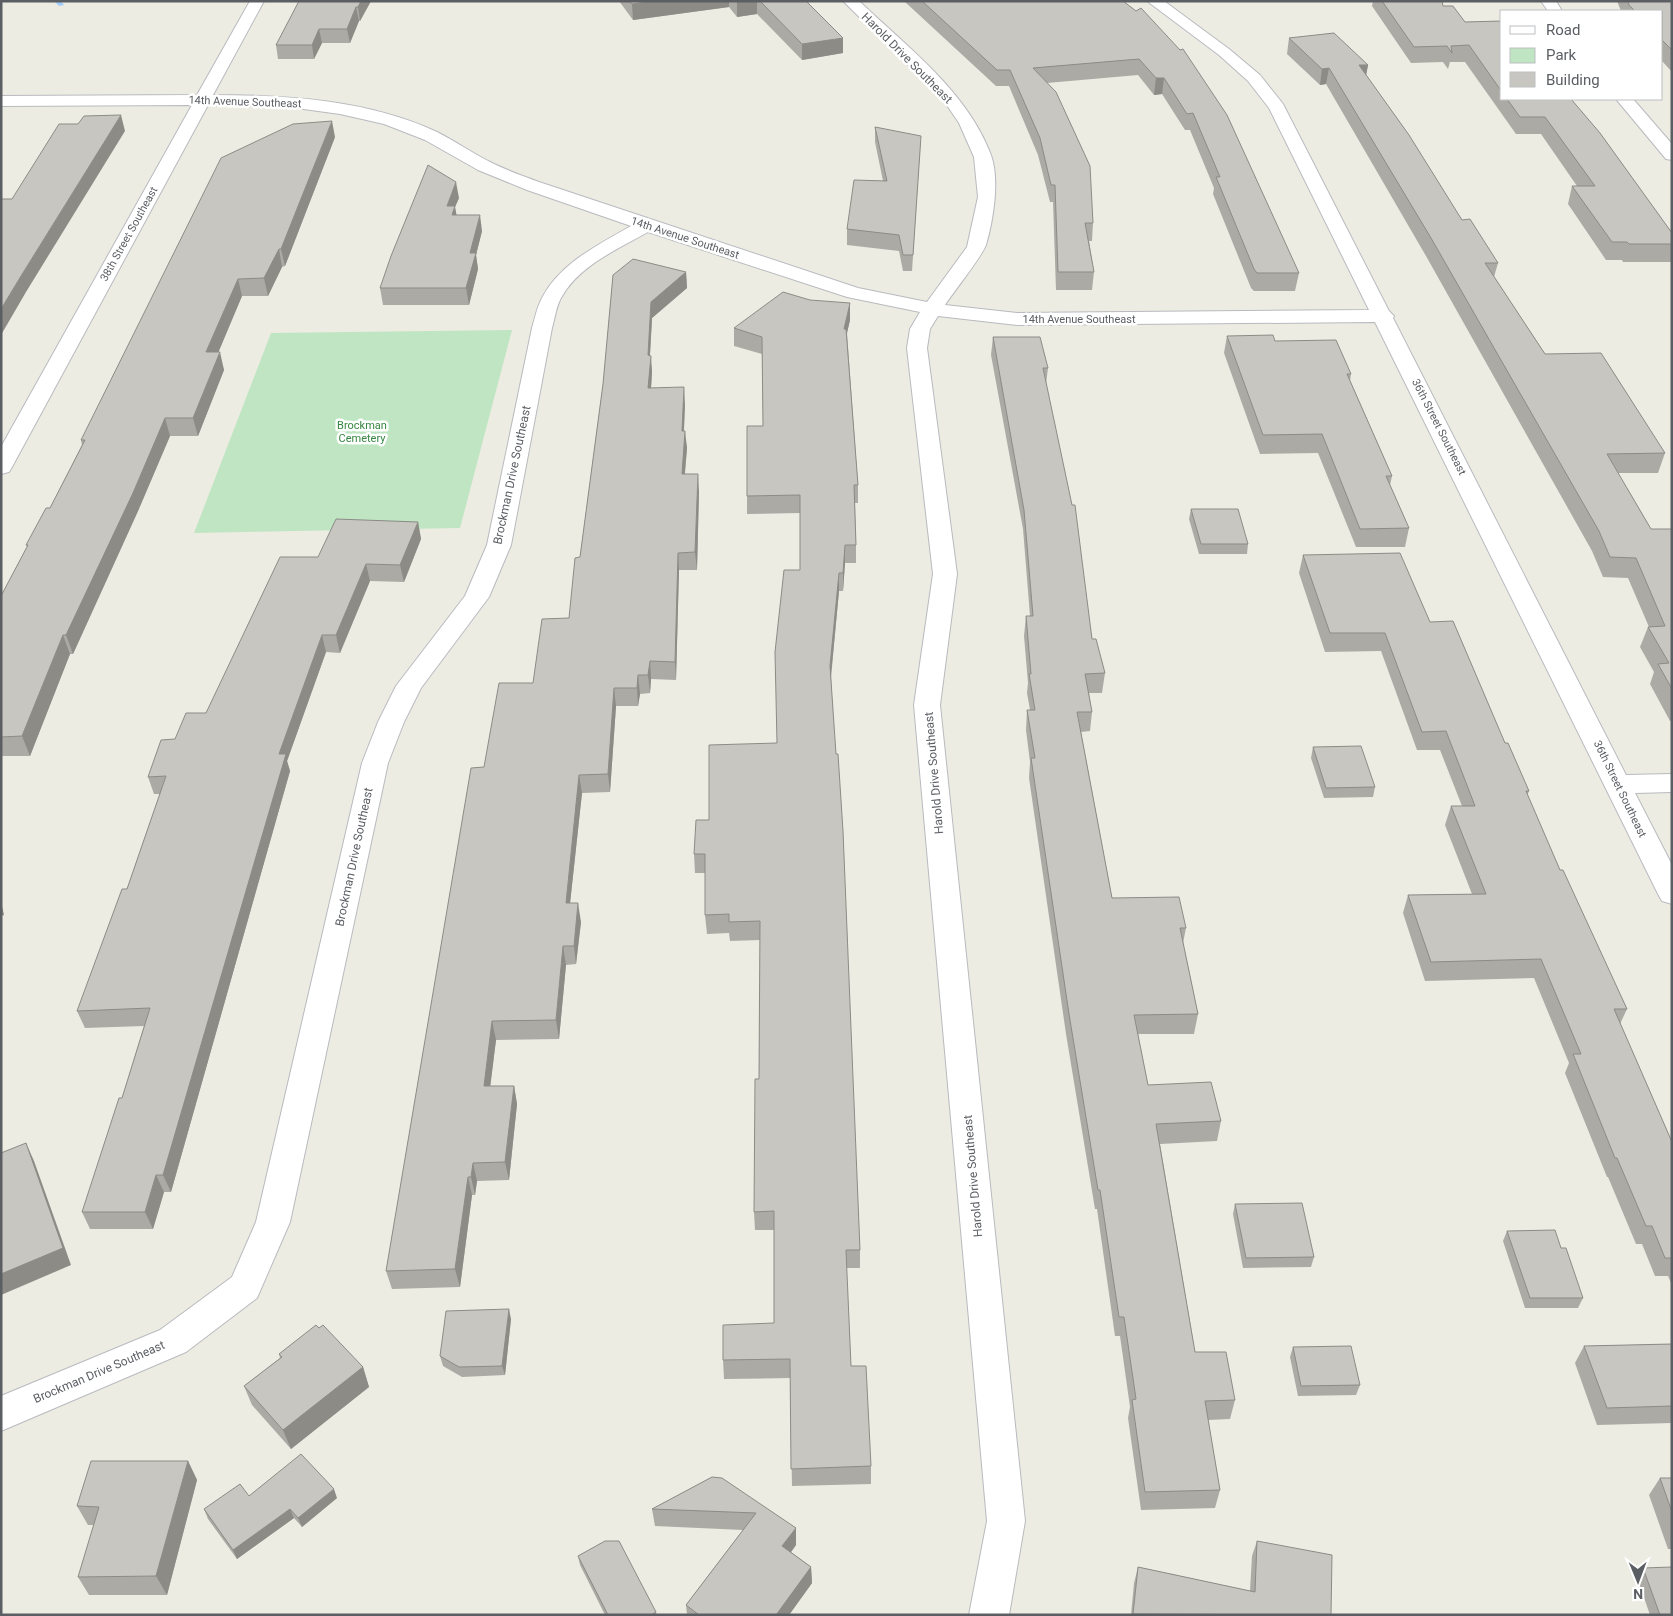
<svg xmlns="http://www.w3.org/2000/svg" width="1673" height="1616" font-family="Roboto,sans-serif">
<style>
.green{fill:#bfe5c2}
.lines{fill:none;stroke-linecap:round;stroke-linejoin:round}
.stream{fill:#a2cdfe;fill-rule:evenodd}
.street-casing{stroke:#b8babf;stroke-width:2}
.street{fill:#fff;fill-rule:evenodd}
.wall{fill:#acaaa5}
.shaded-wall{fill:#8c8b86}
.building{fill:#c8c6c0;stroke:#8c8b86}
.labels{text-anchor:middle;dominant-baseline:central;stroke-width:5;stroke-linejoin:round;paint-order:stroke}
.far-street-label{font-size:11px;fill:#5b5e63;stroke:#fff}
.far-park-label{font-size:11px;fill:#378642;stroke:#fff}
.street-label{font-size:12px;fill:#5b5e63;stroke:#fff}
</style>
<rect width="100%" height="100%" fill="#edece2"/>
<!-- green -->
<path class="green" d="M512,330L460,528L194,533L271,333Z"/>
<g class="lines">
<!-- stream -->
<path class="stream" d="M54,1H61L64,5L59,6Z"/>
<defs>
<g id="street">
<path d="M250,1H264L213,95C288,95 368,100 437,132C455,141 472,153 490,162C506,170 523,176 539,182L858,288L927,302L967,247L978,197L974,157L959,123L942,98L843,1H859C907,47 967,91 991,155C1000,180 993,221 986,245C981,258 954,291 945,305L1017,313L1369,310L1269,108L1248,81L1219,55L1147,1H1164L1229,49L1260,75L1283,104L1389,311L1394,316L1393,318L1626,775L1672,774V792L1635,793L1672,865V904L1662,901L1658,894L1375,322L1017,325L938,316L930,329L927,348L957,574L940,705L1025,1521L1009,1615H969L987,1521L914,705L933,574L907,348L910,329L920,312L847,297L648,232C618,249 578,266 561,298C556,307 555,318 552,328L511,545L489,597L421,688L404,722L388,763L290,1222L257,1298L186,1352L1,1431V1396L160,1330L232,1277L256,1222L362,763L378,722L396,686L465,596L487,545L532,328C535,318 537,307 542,298C560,263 598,245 631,226L527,190L478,170L425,140L384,124L340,114L289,107L208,105L12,467L9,472L1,474V447L192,105L1,106V96L197,95Z"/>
<path d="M1541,1H1556L1562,11H1548Z"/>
<path d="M1616,99H1633L1672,144V160L1666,159Z"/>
</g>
</defs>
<!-- street casing -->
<use href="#street" class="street-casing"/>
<!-- street -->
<use href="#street" class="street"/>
</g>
<!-- wall -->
<g class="wall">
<path d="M299,1H371L360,21H359L350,43H322L314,59H278L276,45Z"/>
<path d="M619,1H806L843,53L802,60L757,14L737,17L729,7L633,20Z"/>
<path d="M904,1H1123L1299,273L1295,291H1254L1251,288L1213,194L1214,188L1190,130H1185L1162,94L1154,95L1138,75L1047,83L1093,223L1092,241H1089L1094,272L1092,290H1056L1053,202H1050L1038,155L1009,86H996Z"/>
<path d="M1373,1H1442L1443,6L1465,22L1502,21V99H1571L1672,233V262H1623L1622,260H1606L1568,204L1572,186H1577L1541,134H1516L1465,62H1450L1448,69L1443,62L1411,63L1372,6Z"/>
<path d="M1617,1H1672V72L1662,61V11H1621Z"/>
<path d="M1289,38L1368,65L1366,75L1462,220L1498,263L1494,277L1545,354L1665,453L1658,473H1618L1651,529H1672V721H1670L1650,684L1654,672L1640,647L1648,627H1649L1628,578L1603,577L1592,551L1426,256L1326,84L1320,85L1287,54Z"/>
<path d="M875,127L920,152L912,271H903L899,251L847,245V229L883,181L875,142Z"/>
<path d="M335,137L285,266L282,267L268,296H242L218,352L224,370L198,436H170L138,511L73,654H70L30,756H1V596L27,547L26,545L50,508L82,445L81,440Z"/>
<path d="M459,198L455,207L456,215L482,231L476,255L478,269L469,305H383L380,288Z"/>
<path d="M686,272L687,288L652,318L650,355L652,372L651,388L685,404L684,431L687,448L685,474L699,491L697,570H679L676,680L651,679L650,693L640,694L638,706H616L610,792L582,793L570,903L581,922L576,964L566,965L559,1039L496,1040L490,1086H514L517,1104L509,1180L477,1181L475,1195H472L460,1287L392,1289L386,1271L484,767L533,683L569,618L580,557L603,384L613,275Z"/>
<path d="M850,320L847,333L858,485V503H855L856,545V563H845L843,591H839L831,678L860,1250V1268H846L851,1366L871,1466V1484L792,1486L790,1378L724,1379L723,1360L774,1323V1230H755L754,1212L759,1079L760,940L730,941L729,933L707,934L705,915V873H695L694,854L709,820L777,743L800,570V513L747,514V496L763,426L762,354L734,346V328Z"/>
<path d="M1227,336L1275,341L1351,374L1350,381L1392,476L1390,485L1409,528L1405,547H1356L1318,453L1260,454L1224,353Z"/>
<path d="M993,337L1048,368L1046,384L1092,639L1105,673L1102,693H1089L1092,712L1090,731L1081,732L1112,898L1186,928L1183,943L1198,1014L1194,1034H1138L1148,1085L1221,1121L1217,1141L1160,1144L1195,1352L1235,1400L1230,1419L1208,1420L1220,1490L1215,1508L1141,1510L1128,1418L1130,1407L1120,1336H1115L1097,1209H1095L1066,1034L1029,778L1030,762L1026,730L1027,710H1030L1027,693L1028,683L1024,636L1026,616H1030L1023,529L991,355Z"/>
<path d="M1191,509L1248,544L1247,554H1199L1189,519Z"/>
<path d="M418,522L421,539L404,582L370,581L340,653L326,652L287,761L290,771L171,1192H164L153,1229H90L82,1212L122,1098L144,1026L85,1028L77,1011L127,889L160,794H154L148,777L175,739L206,713L318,557Z"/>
<path d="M1303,555L1430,622L1505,743L1529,791L1527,796L1560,870L1627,1009L1620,1024L1672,1142V1285L1668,1276H1655L1642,1244H1636L1608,1177H1607L1565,1073L1569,1063L1534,978L1425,981L1403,913L1408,895L1472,894L1445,825L1451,806H1462L1440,750H1417L1381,651L1325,652L1299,573Z"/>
<path d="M1313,747L1375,787L1373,797L1324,798L1311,758Z"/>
<path d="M1235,1204L1314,1257L1311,1267L1243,1268L1233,1214Z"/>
<path d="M1507,1231L1583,1298L1578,1308H1525L1503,1241Z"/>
<path d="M511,1319L505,1375L462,1377L443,1366L440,1356Z"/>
<path d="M319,1328L363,1367L369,1387L291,1449L252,1405L244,1386L280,1358L279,1354Z"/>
<path d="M1672,1344V1423L1597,1425L1575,1363L1584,1346Z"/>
<path d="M1293,1347L1360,1385L1356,1395L1298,1396L1290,1357Z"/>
<path d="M188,1461L197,1480L167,1595H89L78,1577L94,1525H88L77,1506Z"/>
<path d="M712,1477L796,1528V1545L791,1552L811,1567L812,1583L789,1615H687L686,1605L743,1530L655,1526L652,1509Z"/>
<path d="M1660,1478H1672V1549H1668L1649,1495Z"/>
<path d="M249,1496L337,1498L302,1527L294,1518L237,1559L208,1519L204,1509Z"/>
<path d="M1257,1541L1331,1615H1131L1134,1583L1138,1567L1250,1591L1252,1556Z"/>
<path d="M578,1556L656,1612L657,1615H605L580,1565Z"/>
<path d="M1643,1568L1672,1615H1650L1637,1577Z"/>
</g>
<!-- shaded-wall -->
<g class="shaded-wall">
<path d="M361,1H371L360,21L358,7Z"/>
<path d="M654,1H729V7L633,20L632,4Z"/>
<path d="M737,1H757V14L737,17Z"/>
<path d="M356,7L359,21L350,43L347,29Z"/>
<path d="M319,29L322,43L314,59L312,45Z"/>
<path d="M843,38V53L802,60V44Z"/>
<path d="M1359,65H1368L1365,81Z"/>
<path d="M1329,68L1326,84L1320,85L1322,69Z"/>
<path d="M1156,78H1164L1162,94L1154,95Z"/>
<path d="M121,115L125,131L26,292L1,335V309L21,276Z"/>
<path d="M332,121L335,137L285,266L281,249Z"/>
<path d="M456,182L459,198L455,207L458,222L447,206Z"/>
<path d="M480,215L482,231L476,255L478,269L469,305L466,288L470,253Z"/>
<path d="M279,249L282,267L268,296L264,278Z"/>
<path d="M686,272L687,288L652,318L649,372L648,355L651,302Z"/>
<path d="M238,279L242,296L211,370L206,352Z"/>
<path d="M850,303V320L844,346V329Z"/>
<path d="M220,352L224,370L198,436L193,418Z"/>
<path d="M651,356L652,372L650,405L648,388Z"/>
<path d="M684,387L685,404L683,448L682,431Z"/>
<path d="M165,418L170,436L138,511L73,654L66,635Z"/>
<path d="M685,431L687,448L683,491L682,474Z"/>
<path d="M698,474L699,491L697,570L695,552Z"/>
<path d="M418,522L421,539L404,582L400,565Z"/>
<path d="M845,545V563L843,591V573Z"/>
<path d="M678,553L679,570L676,680L675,662Z"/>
<path d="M366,564L370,581L340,653L336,635Z"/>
<path d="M839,573V591L830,685V666Z"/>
<path d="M63,635L70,654L30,756L22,736Z"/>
<path d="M322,635L326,652L287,761L290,771L171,1192L163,1175L279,754Z"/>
<path d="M650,661L651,679L650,693L648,675Z"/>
<path d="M638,675L640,694L638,706L637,688Z"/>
<path d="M614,688L616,706L610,792L608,774Z"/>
<path d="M579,775L582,793L568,922L566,903Z"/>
<path d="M1,902L4,915L1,916Z"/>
<path d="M578,903L581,922L576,964L574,946Z"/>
<path d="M563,946L566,965L559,1039L556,1020Z"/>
<path d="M492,1021L496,1040L488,1105L484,1086Z"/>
<path d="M514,1086L517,1104L509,1180L505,1162Z"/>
<path d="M26,1143L34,1161L71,1265L1,1295V1274Z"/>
<path d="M473,1163L477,1181L475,1195L471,1177Z"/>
<path d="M156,1175L164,1192L153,1229L145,1212Z"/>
<path d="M468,1177L472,1195L460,1287L455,1269Z"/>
<path d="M509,1309L511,1319L505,1375L502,1366Z"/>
<path d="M363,1367L369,1387L291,1449L283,1430Z"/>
<path d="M188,1461L197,1480L167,1595L156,1576Z"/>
<path d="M334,1489L337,1498L302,1527L298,1518Z"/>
<path d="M290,1509L294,1518L237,1559L233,1550Z"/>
<path d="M796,1528V1545L783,1563L782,1546Z"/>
<path d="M811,1567L812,1583L789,1615H776Z"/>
</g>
<!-- building -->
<g class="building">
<path d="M299,1H361L358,7H356L347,29H319L312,45H276Z"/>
<path d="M629,1H654L632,4Z"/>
<path d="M760,1H806L843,38L802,44Z"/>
<path d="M922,1H1123L1136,11L1141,8L1180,50L1183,49L1227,115L1299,273H1257L1254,269L1216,177H1220L1193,113L1187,114L1164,78H1156L1139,59L1033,68L1056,92L1090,166L1093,223H1085L1094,272H1058L1055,185H1051L1040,138L1010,70H997Z"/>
<path d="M1382,1H1442L1443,6H1453L1465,22L1502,21V92L1469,45L1451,46L1452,53L1447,46L1414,47Z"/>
<path d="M1628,1H1672V50L1662,40V11H1635L1629,5Z"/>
<path d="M1334,33L1368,65H1359L1409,135L1462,220L1470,219L1498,263H1485L1545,354L1601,353L1665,453L1607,454L1651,529H1672V689L1658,664L1669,663L1648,627L1665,626L1636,558L1610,557L1599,531L1431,238L1329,68L1322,69L1289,38Z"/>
<path d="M1507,99H1571L1600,133L1672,233V244H1629L1627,242H1612L1572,186H1595L1545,117H1520Z"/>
<path d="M121,115L21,276L1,309V199H12L59,124H78L84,116Z"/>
<path d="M332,121L281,249H279L264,278L238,279L206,352H220L193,418H165L133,493L66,635H63L22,736L1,737V596L28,545H26L46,508H50L85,440H81L221,158L293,124Z"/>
<path d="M875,127L921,136L913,255H903L899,235L847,229L854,180L887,181Z"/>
<path d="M428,165L456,182L447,206H455L452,215H480L470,253H476L466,288H380L391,256Z"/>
<path d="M633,259L686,272L651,302L648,355L651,356L648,388L684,387L682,431H685L682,474H698L695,552L678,553L675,662L650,661L648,675H638L637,688H614L608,774L579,775L566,903H578L574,946H563L556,1020L492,1021L484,1086H514L505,1162L473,1163L471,1177H468L455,1269L386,1271L471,768L484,767L499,683H533L542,619L569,618L575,558L580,557L603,384L613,275Z"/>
<path d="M783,292L810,300L850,303L844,329H846L858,485H854L856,545H845L843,573H839L830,666L836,754H838L843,831L860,1250H846L851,1366H866L871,1466L791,1469L790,1359L723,1360V1325L774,1323V1211L754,1212L755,1079H759L760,921L729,922V914L705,915V854H694L696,820H709V745L777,743L775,652L784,570H800V495L747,496V426H763L762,337L734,328Z"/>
<path d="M1273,335L1275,341L1336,340L1351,374H1347L1392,476H1386L1409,528L1360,529L1322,434L1263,435L1227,336Z"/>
<path d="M993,337H1040L1048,368H1043L1072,505H1075L1092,639H1096L1105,673L1085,674L1092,712H1077L1112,898L1179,897L1186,928H1180L1198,1014L1134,1015L1148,1085L1211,1082L1221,1121L1156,1124L1195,1352H1226L1235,1400L1205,1401L1220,1490L1145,1492L1132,1400L1136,1399L1124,1317H1119L1100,1190H1098L1069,1014L1031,758H1035L1027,710H1035L1029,674H1031L1026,616H1033L1024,510Z"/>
<path d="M1191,509H1238L1248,544H1201Z"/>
<path d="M336,519L418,522L400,565L366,564L336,635H322L279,754H286L163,1175H156L145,1212H82L119,1098H122L150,1008L77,1011L122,889H127L166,776L148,777L161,740L175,739L186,713H206L280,557H318Z"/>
<path d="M1400,553L1430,622L1453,621L1505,743H1508L1529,791H1526L1560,870H1563L1627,1009H1614L1672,1142V1258H1665L1652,1226H1646L1617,1158H1615L1573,1054H1581L1541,959L1431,962L1408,895L1486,894L1451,806H1475L1446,731L1422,732L1385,633H1330L1303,555Z"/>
<path d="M1361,746L1375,787L1326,788L1313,747Z"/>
<path d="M26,1143L63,1248L1,1274V1153Z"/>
<path d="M1302,1203L1314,1257L1246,1258L1235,1204Z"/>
<path d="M1555,1230L1561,1248H1566L1583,1298H1530L1507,1231Z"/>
<path d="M509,1309L502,1366L459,1367L440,1356L446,1311Z"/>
<path d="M316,1325L319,1328L323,1325L363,1367L283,1430L244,1386L282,1357L279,1354Z"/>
<path d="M1672,1344V1406L1607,1408L1584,1346Z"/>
<path d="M1351,1346L1360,1385L1301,1386L1293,1347Z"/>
<path d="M301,1454L334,1489L298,1518L290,1509L233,1550L204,1509L240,1484L249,1496Z"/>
<path d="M91,1461H188L156,1576L78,1577L99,1507L77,1506Z"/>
<path d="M712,1477L722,1478L796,1528L782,1546L811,1567L776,1615H699L686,1605L756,1513L652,1509Z"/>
<path d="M1660,1478H1672V1512Z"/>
<path d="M605,1541H619L656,1612L651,1615H608L578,1556Z"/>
<path d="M1257,1541L1332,1555L1331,1615L1133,1614L1138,1567L1255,1592Z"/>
<path d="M1672,1567V1615H1660L1643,1568Z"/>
</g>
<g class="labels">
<!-- far-street labels -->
<g class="far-street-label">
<text transform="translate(245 102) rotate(2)">14th Avenue Southeast</text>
<text transform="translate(129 234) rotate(-61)">38th Street Southeast</text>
<text transform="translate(685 238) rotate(18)">14th Avenue Southeast</text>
<text x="1079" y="319">14th Avenue Southeast</text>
<text transform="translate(1439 427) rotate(63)">36th Street Southeast</text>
<text transform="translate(1620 789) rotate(64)">36th Street Southeast</text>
</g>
<!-- far-park labels -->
<g class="far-park-label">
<text x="362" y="425">Brockman<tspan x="362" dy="13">Cemetery</tspan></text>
</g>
<!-- street labels -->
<g class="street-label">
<text transform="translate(907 58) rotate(45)">Harold Drive Southeast</text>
<text transform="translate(512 475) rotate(-78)">Brockman Drive Southeast</text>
<text transform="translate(934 773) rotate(-95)">Harold Drive Southeast</text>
<text transform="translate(354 857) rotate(-78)">Brockman Drive Southeast</text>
<text transform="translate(973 1176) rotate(-95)">Harold Drive Southeast</text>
<text transform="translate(99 1372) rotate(-23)">Brockman Drive Southeast</text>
</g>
</g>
<!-- border -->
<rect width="1673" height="1616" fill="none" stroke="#5b5e63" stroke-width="5"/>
<!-- legend -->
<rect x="1500" y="10" width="162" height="90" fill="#ffffff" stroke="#bdbfc1"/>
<rect x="1510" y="26" width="25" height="8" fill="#ffffff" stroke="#bdbfc1"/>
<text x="1546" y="35" font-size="15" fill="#5b5e63">Road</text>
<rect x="1510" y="48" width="25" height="15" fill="#bfe5c2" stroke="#bdbfc1"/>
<text x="1546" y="60" font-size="15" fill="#5b5e63">Park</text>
<rect x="1510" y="72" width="25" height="15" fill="#c8c6c0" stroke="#bdbfc1"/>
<text x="1546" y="85" font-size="15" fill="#5b5e63">Building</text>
<!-- north arrow -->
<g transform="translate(1638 1581) rotate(179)" stroke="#ffffff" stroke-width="4" paint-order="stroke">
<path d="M0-4L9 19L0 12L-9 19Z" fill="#5b5e63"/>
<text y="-8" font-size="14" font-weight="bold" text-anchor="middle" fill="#5b5e63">N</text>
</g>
</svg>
